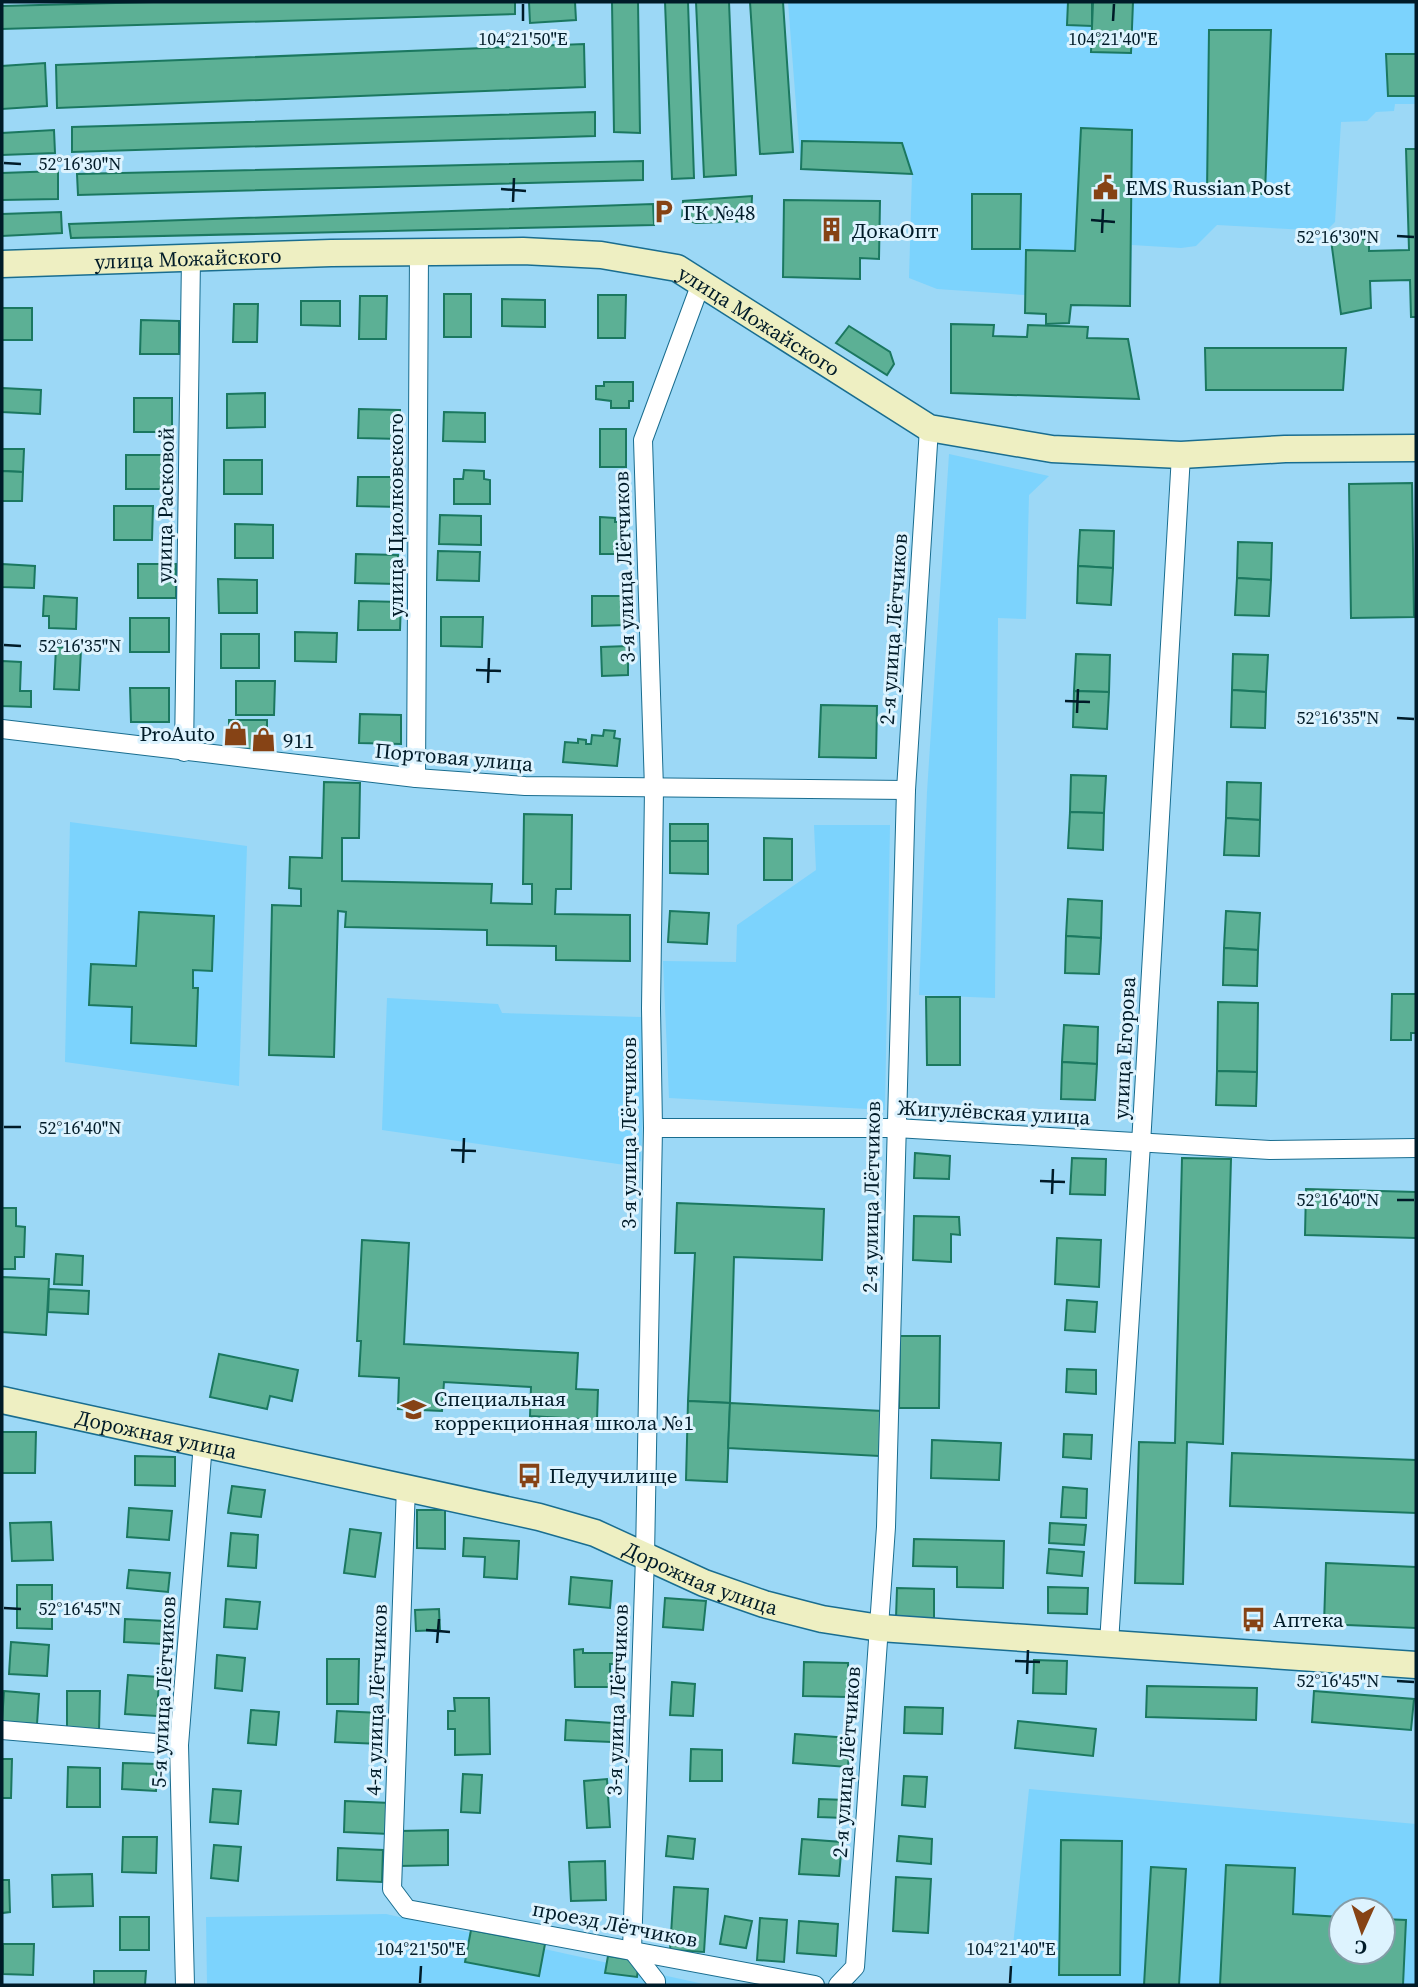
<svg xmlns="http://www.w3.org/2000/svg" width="1418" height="1987" font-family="'Source Serif 4',serif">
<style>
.built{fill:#7cd3fd;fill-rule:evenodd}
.building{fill:#5cb095;stroke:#1b7860;stroke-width:2}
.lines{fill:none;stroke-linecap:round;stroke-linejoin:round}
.street-casing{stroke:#196d8f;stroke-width:20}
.secondary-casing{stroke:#196d8f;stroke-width:29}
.street{stroke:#fff;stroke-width:18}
.secondary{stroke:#eeefc2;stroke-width:26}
.ticks{fill:none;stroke:#001b28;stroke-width:2.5}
.labels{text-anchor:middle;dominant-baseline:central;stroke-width:6;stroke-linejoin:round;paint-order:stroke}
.poi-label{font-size:21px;fill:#001b28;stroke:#ddf3fe;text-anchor:start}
.street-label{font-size:21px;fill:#001b28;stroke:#ddf3fe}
.ticks-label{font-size:18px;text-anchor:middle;fill:#001b28;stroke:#ddf3fe;stroke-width:6;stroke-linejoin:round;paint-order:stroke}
</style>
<rect width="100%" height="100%" fill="#9cd8f6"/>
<!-- built -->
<g class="built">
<path d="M788,2H1416V104H1395L1394,111L1376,112L1367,121L1341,122L1335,222L1326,231L1217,225L1196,246L1181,248L1132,245L1130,306L1071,305L1069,323L1046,324V314L1025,313V295L937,289L909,278L912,174L801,169Z"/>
<path d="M949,454L1049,476L1029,495L1026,619L998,618L995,998L919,995L927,792Z"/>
<path d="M70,822L247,846L239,1086L65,1062Z"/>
<path d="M814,825H890L885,1110L669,1098L663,961L736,962L737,925L816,870Z"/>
<path d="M387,998L498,1004L502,1013L641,1017L645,1057L641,1161L632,1166L382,1130Z"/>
<path d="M1029,1789L1416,1824V1985H1009ZM1341,1910H1383V1952H1341Z"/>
<path d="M386,1914L708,1985H207L206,1917Z"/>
</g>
<!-- building -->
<g class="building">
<path d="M153,2H515V14L2,29V6Z"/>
<path d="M529,2H575L576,20L530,23Z"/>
<path d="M612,2H638L640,133L614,132Z"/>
<path d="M665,2H688L694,178L672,179Z"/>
<path d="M696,2H729L736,175L704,177Z"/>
<path d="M750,2H783L793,152L760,154Z"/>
<path d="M1068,2H1092V26L1067,25Z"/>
<path d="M1093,2H1133L1131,53L1091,52Z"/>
<path d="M1209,30H1271L1265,194L1207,193Z"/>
<path d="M584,44L585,87L57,108L56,65Z"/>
<path d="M1386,54H1416V96H1388Z"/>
<path d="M45,63L47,106L2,109V66Z"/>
<path d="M595,112V136L72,152V127Z"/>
<path d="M1081,128L1132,130L1130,306L1071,305L1069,323L1046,324V314L1025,313L1026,250L1075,251Z"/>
<path d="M54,130L55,153L2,155V133Z"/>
<path d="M802,141L902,143L912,174L801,169Z"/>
<path d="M1406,149H1416V317H1411L1410,280L1370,281L1371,308L1341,314L1331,240L1369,239V251L1409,250Z"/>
<path d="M643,161V180L78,195L77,174Z"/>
<path d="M58,171V199L2,200V173Z"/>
<path d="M972,194H1021L1020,249H972Z"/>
<path d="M752,196L751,221L696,223L682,219L683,201Z"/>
<path d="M784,200L880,201L879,259L860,258V279L783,277Z"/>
<path d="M653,204L654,225L71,238L69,224Z"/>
<path d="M61,212L62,233L2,236V214Z"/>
<rect x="444" y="294" width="27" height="43"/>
<path d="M598,295H626L625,338H598Z"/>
<path d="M360,296H387L386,339H359Z"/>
<path d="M502,299L545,300V327L502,326Z"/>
<path d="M301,301H340V326L301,325Z"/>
<path d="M234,304H258L257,342H233Z"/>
<rect x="2" y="308" width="30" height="32"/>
<path d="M141,320L179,321V354H140Z"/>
<path d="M951,324L994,325L993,336L1027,337L1028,325L1088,327L1087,338L1128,339L1139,399L951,393Z"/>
<path d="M849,326L890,352L894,364L887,375L836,343Z"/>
<path d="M1205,348H1346L1343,390H1206Z"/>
<path d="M604,382H633V401H629V408H611V401L596,399V386H604Z"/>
<path d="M2,388L41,390L40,414L2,412Z"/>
<path d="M265,393V427L227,428V394Z"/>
<rect x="134" y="398" width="38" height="34"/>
<path d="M359,409L400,410V439L358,438Z"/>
<path d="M444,412L485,413V442L443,441Z"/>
<rect x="600" y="429" width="26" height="38"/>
<path d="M2,449H24L23,472L2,471Z"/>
<rect x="126" y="455" width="38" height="34"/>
<rect x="224" y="460" width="38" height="34"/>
<path d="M464,470L484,471V479L490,480V504H454V479H463Z"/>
<path d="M2,471L23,472L22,501H2Z"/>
<path d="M358,477H399V507L357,506Z"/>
<path d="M1412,483L1414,617L1351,618L1349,484Z"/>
<path d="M114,506H153L152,540H114Z"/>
<path d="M440,515L481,516V545L439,544Z"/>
<path d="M600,517L615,518V522H627V554H600Z"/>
<path d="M235,524L273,525V558H235Z"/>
<path d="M1080,530L1114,531L1113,568L1078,566Z"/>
<path d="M1238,542L1272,543L1271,580L1237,578Z"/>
<path d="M438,551L480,552L479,581L437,580Z"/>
<path d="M356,554L398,555L397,584L355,583Z"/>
<path d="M2,564L35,566L34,588L2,587Z"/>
<rect x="138" y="564" width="38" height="34"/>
<path d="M1078,566L1113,568L1111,605L1077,603Z"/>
<path d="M1237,578L1271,580L1269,616L1235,615Z"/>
<path d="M218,579L257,580V613H219Z"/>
<path d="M44,596L77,598L76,629L49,628V616H43Z"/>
<path d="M592,596H626L627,625L592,626Z"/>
<path d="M359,601L401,602L400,630H358Z"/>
<path d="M441,617H483L482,647L441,646Z"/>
<rect x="130" y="618" width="39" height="34"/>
<path d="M295,632L337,633L336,662L295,661Z"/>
<rect x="221" y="634" width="38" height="34"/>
<path d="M628,646V675L602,676L601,647Z"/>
<path d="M56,647L81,649L79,690L54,689Z"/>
<path d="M1076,654L1110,655L1109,692L1074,691Z"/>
<path d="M1233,654L1268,655L1266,692L1232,690Z"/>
<path d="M2,661L21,662L20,691H31V707L2,706Z"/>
<path d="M236,681H275L274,715H236Z"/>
<path d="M130,688H169V722H131Z"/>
<path d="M1232,690L1266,692L1265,728L1231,727Z"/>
<path d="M1074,691L1109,692L1107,729L1073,727Z"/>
<path d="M821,705L877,706L876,758L819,757Z"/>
<path d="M360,714L401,715V744L359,743Z"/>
<rect x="229" y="720" width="38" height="34"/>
<path d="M604,730L615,731L614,738L620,739L617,766L563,762L565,742L578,743V739L586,740V744H591L592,735L603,736Z"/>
<path d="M1071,775L1106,776L1104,813L1070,812Z"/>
<path d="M324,782L360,783L359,838H342V881L492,884L491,903L532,904V884H523L524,814L572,815L571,889H556L555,914L630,915V961L556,960V946L487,945V930L345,927L346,912L338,911L334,1057L269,1055L272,905L301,906V889L289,888L290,857L322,858Z"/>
<path d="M1227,782L1261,783L1260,820L1226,818Z"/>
<path d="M1070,812L1104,813L1103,850L1068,848Z"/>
<path d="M1226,818L1260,820L1259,856L1224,855Z"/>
<rect x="670" y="824" width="38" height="17"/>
<path d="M764,838L792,839V880H764Z"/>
<path d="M670,841H708V874L670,873Z"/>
<path d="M1068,899L1102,901L1101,938L1066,936Z"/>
<path d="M670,911L709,913L707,944L668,942Z"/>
<path d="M1226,911L1260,913L1258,950L1224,948Z"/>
<path d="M139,912L214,916L212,971L193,970V988H198L196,1046L131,1043L132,1007L89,1005L91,964L136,966Z"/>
<path d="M1066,936L1101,938L1099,974L1065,973Z"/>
<path d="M1224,948L1258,950L1257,986L1223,985Z"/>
<path d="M1392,994H1416V1033H1411V1040H1391Z"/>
<path d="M926,997H960V1065H927Z"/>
<path d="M1218,1002L1258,1003L1257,1072L1217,1071Z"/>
<path d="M1064,1025L1098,1027L1097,1064L1062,1062Z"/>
<path d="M1062,1062L1097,1064L1095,1100L1061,1099Z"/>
<path d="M1217,1071L1257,1072L1256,1106L1216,1105Z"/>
<path d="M915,1153L950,1156L949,1179L914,1178Z"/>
<path d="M1072,1158L1106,1159L1105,1195L1070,1194Z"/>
<path d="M1182,1158L1231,1159L1223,1444L1187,1442L1183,1584L1135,1583L1139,1442L1175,1443Z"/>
<path d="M1306,1189L1416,1192V1238L1305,1235Z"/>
<path d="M677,1203L824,1209L822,1260L734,1257L730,1403L688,1401L695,1253H675Z"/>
<path d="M2,1208H16V1226L25,1227L24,1257H15V1269H2Z"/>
<path d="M914,1216L959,1217L960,1235L951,1234V1262L913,1260Z"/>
<path d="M1057,1238L1101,1240L1099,1287L1055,1284Z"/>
<path d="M362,1240L409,1243L404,1344L578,1353L576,1389L598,1390L597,1420L530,1416L531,1387L444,1382L442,1411L398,1409L399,1378L359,1376L361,1341H357Z"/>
<path d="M56,1254L83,1256L82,1285L54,1284Z"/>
<path d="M2,1277L49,1279L46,1335L2,1332Z"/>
<path d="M49,1289L89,1291L88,1314L48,1312Z"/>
<path d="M1067,1300L1097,1302L1095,1332L1065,1330Z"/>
<path d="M900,1336H940L939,1408H899Z"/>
<path d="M219,1354L298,1370L292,1401L270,1396L267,1409L210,1397Z"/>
<path d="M1067,1369L1096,1370V1394L1066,1392Z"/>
<path d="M688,1401L730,1403L727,1482L686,1480Z"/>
<path d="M730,1403L882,1411L879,1456L728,1448Z"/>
<path d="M2,1432H36L35,1473H2Z"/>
<path d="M1064,1434L1092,1435L1091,1459L1063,1457Z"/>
<path d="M932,1440L1001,1443L999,1480L931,1478Z"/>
<path d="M1232,1453L1416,1460V1513L1230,1506Z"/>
<path d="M135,1456L175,1457V1486L135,1485Z"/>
<path d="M232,1486L265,1490L261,1517L228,1513Z"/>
<path d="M1063,1487L1087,1489L1086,1518L1061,1517Z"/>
<path d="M129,1508L172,1511L169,1540L127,1537Z"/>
<path d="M417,1510H445V1549L417,1548Z"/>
<path d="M51,1522L53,1560L12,1561L10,1523Z"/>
<path d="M1050,1523L1086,1525L1084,1545L1049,1543Z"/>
<path d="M350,1529L381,1533L375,1577L344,1573Z"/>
<path d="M231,1533L258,1535L256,1568L228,1566Z"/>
<path d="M464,1538L519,1541L517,1579L484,1577L485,1557L463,1556Z"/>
<path d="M914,1539L1004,1541L1003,1588L957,1587V1567L913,1566Z"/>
<path d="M1049,1549L1084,1552L1082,1576L1047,1573Z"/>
<path d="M1326,1563L1416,1567V1628L1324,1624Z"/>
<path d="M129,1570L170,1573L168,1592L127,1588Z"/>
<path d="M571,1577L612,1581L610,1608L569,1604Z"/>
<path d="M17,1585H52V1629L17,1628Z"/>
<path d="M1048,1587L1088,1588L1087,1614L1048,1613Z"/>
<path d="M897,1588L934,1589V1618H896Z"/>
<path d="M665,1598L706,1601L703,1630L663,1627Z"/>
<path d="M226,1599L260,1602L257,1629L224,1627Z"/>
<path d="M439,1609L440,1630L416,1631L415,1610Z"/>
<path d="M125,1619L165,1621L164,1644L124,1642Z"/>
<path d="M11,1642L49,1645L47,1676L9,1674Z"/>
<path d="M583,1649V1653H616V1664H610V1687H575L574,1650Z"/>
<path d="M217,1655L245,1658L242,1691L215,1688Z"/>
<path d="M327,1659H359L358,1704H327Z"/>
<path d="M1034,1660L1067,1661L1066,1694L1033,1693Z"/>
<path d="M804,1662L848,1663V1697L803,1696Z"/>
<path d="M128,1675L159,1677L157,1716L125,1714Z"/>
<path d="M672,1682L695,1684L693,1716L670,1715Z"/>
<path d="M1147,1686L1257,1688L1256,1720L1146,1717Z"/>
<path d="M4,1691L39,1694L37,1724L2,1722Z"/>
<path d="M67,1691H100L99,1731L67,1730Z"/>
<path d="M1314,1691L1414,1699L1411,1730L1312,1722Z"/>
<path d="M454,1698H489L490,1754L455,1755V1729H448V1711H455Z"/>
<path d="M905,1707L943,1708L942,1734L904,1733Z"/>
<path d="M251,1710L279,1712L276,1745L248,1743Z"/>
<path d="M337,1711L381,1713L380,1744L335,1742Z"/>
<path d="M566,1720L613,1723L611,1742L565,1740Z"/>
<path d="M1018,1721L1096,1729L1093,1756L1015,1748Z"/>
<path d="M795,1734L850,1738L848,1767L793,1763Z"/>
<path d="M691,1749L722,1750V1781H690Z"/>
<path d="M2,1759H12L11,1798H2Z"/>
<path d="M123,1763L157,1764L156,1791L122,1789Z"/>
<path d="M68,1767L100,1768V1807H67Z"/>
<path d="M463,1774L482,1775L480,1813L461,1812Z"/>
<path d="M904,1776L927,1777L925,1807L902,1805Z"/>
<path d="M607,1779L610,1827L587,1828L584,1781Z"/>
<path d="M213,1789L241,1791L238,1824L210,1822Z"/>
<path d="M819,1799L846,1800L845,1818L818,1817Z"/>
<path d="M345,1801L390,1803L389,1834L344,1832Z"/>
<path d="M448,1830V1865L399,1866V1831Z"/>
<path d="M668,1836L695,1839L693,1859L666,1856Z"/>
<path d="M899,1836L932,1839L931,1864L897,1861Z"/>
<path d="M123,1837H157L156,1873L122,1872Z"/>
<path d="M802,1839L842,1842L839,1876L799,1874Z"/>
<path d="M1061,1840L1122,1841L1120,1975H1059Z"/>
<path d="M214,1845L241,1847L238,1881L211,1878Z"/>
<path d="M338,1848L383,1850L382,1882L337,1880Z"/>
<path d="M605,1861L606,1900L571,1901L569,1862Z"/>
<path d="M1226,1865L1295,1868L1293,1914L1341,1917V1952H1383V1919L1406,1920L1403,1985H1220Z"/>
<path d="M1151,1867L1186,1869L1179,1985H1144Z"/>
<path d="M92,1874L93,1906L53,1907L52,1875Z"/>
<path d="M896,1877L931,1879L928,1933L893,1931Z"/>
<path d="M2,1880H9L10,1912L2,1913Z"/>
<path d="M674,1887L708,1889L704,1952L670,1950Z"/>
<path d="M725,1916L752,1921L746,1948L720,1944Z"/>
<rect x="120" y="1917" width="29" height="33"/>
<path d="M760,1918L787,1920L784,1962L757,1960Z"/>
<path d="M799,1921L838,1924L836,1956L797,1953Z"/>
<path d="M471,1930L545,1944L539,1976L465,1962Z"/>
<path d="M3,1944H34L33,1975L3,1974Z"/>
<path d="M608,1956L639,1961L637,1977L605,1973Z"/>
<path d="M94,1971H146L145,1985H94Z"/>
</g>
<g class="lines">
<defs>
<g id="street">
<path d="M2,729L416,778L525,786L906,790"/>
<path d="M184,752L191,258"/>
<path d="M416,778L419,252"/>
<path d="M653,1128H896L1270,1150L1416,1148"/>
<path d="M406,1486L392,1889L407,1909L815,1985"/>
<path d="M1109,1643L1141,1144L1181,455"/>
<path d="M2,1730L179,1745"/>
<path d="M185,1985L179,1745L203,1443"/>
<path d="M656,1985V1981L632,1950L645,1556L653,1128L651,1008L654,789L643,440L701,283"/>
<path d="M838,1985L855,1967L886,1527L906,790L929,428"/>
</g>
<g id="secondary">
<path id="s1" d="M2,264L331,253L523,251L601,255L677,268L929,428L1052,449L1181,455L1285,449L1416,448"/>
<path id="s2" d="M2,1400L539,1517L595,1533L704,1583L764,1604L822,1619L880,1628L1416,1665"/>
</g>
</defs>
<!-- street casing -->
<use href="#street" class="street-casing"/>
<!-- secondary casing -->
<use href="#secondary" class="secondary-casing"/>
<!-- street -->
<use href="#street" class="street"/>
<!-- secondary -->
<use href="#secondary" class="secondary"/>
</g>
<!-- ticks -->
<path class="ticks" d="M523,21V4M1113,21L1114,4M4,163L21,164M501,189L526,191M513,202L514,178M1091,220L1115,222M1102,233L1103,209M1397,236L1414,237M4,645L21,646M476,670L501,671M488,683L489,658M1065,701L1090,702M1077,713L1078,689M1397,718L1414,719M4,1127H21M451,1150L476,1151M463,1163L464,1138M1040,1181L1065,1182M1052,1194L1053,1169M1397,1200H1414M4,1608L21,1609M426,1630L450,1632M437,1643L439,1619M1015,1661L1040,1662M1027,1674L1028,1650M1397,1681L1414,1682M420,1983L421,1966M1010,1983L1011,1966"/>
<!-- icons -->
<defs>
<symbol id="civic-bare" viewBox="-9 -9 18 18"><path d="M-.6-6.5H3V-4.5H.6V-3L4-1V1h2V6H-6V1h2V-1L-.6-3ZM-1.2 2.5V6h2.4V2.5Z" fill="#864315" stroke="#ddf3fe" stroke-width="2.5" paint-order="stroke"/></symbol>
<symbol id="parking-bare" viewBox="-9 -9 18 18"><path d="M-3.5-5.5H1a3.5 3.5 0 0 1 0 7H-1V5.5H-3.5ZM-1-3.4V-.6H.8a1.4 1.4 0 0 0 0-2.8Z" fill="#864315" stroke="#ddf3fe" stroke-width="2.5" paint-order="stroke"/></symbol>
<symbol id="building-bare" viewBox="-9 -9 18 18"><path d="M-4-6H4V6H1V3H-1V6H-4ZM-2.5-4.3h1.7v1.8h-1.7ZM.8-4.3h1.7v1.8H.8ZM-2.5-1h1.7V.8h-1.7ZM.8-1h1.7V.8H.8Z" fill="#864315" stroke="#ddf3fe" stroke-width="2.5" paint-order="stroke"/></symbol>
<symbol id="shop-bare" viewBox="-9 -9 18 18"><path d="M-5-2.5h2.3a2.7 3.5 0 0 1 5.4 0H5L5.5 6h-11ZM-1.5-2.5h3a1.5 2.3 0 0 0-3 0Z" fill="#864315" stroke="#ddf3fe" stroke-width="2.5" paint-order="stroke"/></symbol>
<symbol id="school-bare" viewBox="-9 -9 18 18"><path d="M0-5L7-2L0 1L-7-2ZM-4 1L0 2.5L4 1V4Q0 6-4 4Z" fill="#864315" stroke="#ddf3fe" stroke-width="2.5" paint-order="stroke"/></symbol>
<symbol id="bus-bare" viewBox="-9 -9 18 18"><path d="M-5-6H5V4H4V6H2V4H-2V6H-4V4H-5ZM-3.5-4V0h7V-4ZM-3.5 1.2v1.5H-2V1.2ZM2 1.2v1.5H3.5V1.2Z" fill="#864315" stroke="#ddf3fe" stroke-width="2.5" paint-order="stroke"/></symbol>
</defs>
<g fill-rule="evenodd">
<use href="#civic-bare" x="1088" y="170" width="35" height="35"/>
<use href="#parking-bare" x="646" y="194" width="35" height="35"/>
<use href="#building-bare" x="814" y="212" width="35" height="35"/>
<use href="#shop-bare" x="218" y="716" width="35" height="35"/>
<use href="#shop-bare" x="246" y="722" width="35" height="35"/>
<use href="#school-bare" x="396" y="1392" width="35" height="35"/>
<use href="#bus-bare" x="512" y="1458" width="35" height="35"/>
<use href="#bus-bare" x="1236" y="1602" width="35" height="35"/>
</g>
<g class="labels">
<!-- poi labels -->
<g class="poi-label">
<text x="1125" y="187">EMS Russian Рost</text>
<text x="683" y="212">ГК №48</text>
<text x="852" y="230">ДокаОпт</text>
<text x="215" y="733" text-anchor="end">ProAuto</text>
<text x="283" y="740">911</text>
<text x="434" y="1398">Специальная<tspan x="434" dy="24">коррекционная школа №1</tspan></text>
<text x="549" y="1475">Педучилище</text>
<text x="1273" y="1619">Аптека</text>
</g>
<!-- street labels -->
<g class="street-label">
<text stroke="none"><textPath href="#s1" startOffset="186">улица Можайского</textPath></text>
<text stroke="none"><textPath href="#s1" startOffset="774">улица Можайского</textPath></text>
<text transform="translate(165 505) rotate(-89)">улица Расковой</text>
<text transform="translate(395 515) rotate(-90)">улица Циолковского</text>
<text transform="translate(624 567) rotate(-92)">3-я улица Лётчиков</text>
<text transform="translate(893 629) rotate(-86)">2-я улица Лётчиков</text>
<text transform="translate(454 757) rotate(5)">Портовая улица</text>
<text transform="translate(1124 1048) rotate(-87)">улица Егорова</text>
<text transform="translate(994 1112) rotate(3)">Жигулёвская улица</text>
<text transform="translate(628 1133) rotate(-90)">3-я улица Лётчиков</text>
<text transform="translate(871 1197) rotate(-89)">2-я улица Лётчиков</text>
<text stroke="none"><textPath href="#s2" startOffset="158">Дорожная улица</textPath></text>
<text stroke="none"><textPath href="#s2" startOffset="723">Дорожная улица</textPath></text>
<text transform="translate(163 1692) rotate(-87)">5-я улица Лётчиков</text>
<text transform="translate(376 1700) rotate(-88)">4-я улица Лётчиков</text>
<text transform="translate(617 1700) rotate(-88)">3-я улица Лётчиков</text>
<text transform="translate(846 1762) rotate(-86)">2-я улица Лётчиков</text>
<text transform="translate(615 1924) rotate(11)">проезд Лётчиков</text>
</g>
</g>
<g class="ticks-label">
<text x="523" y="45">104°21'50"E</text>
<text x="1113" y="45">104°21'40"E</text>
<text x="80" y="170">52°16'30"N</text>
<text x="1338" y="243">52°16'30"N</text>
<text x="80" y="652">52°16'35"N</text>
<text x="1338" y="724">52°16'35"N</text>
<text x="80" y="1134">52°16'40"N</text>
<text x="1338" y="1206">52°16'40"N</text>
<text x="80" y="1615">52°16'45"N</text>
<text x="1338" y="1687">52°16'45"N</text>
<text x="421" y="1955">104°21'50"E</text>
<text x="1011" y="1955">104°21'40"E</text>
</g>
<!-- border -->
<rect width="1418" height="1987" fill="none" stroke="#001b28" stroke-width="7"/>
<!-- north arrow -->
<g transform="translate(1362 1931) rotate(183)"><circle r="33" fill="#ddf3fe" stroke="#859da8" stroke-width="2"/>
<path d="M0-5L12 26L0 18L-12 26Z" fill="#864315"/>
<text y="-10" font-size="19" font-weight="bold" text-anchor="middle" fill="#001b28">С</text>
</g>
</svg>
